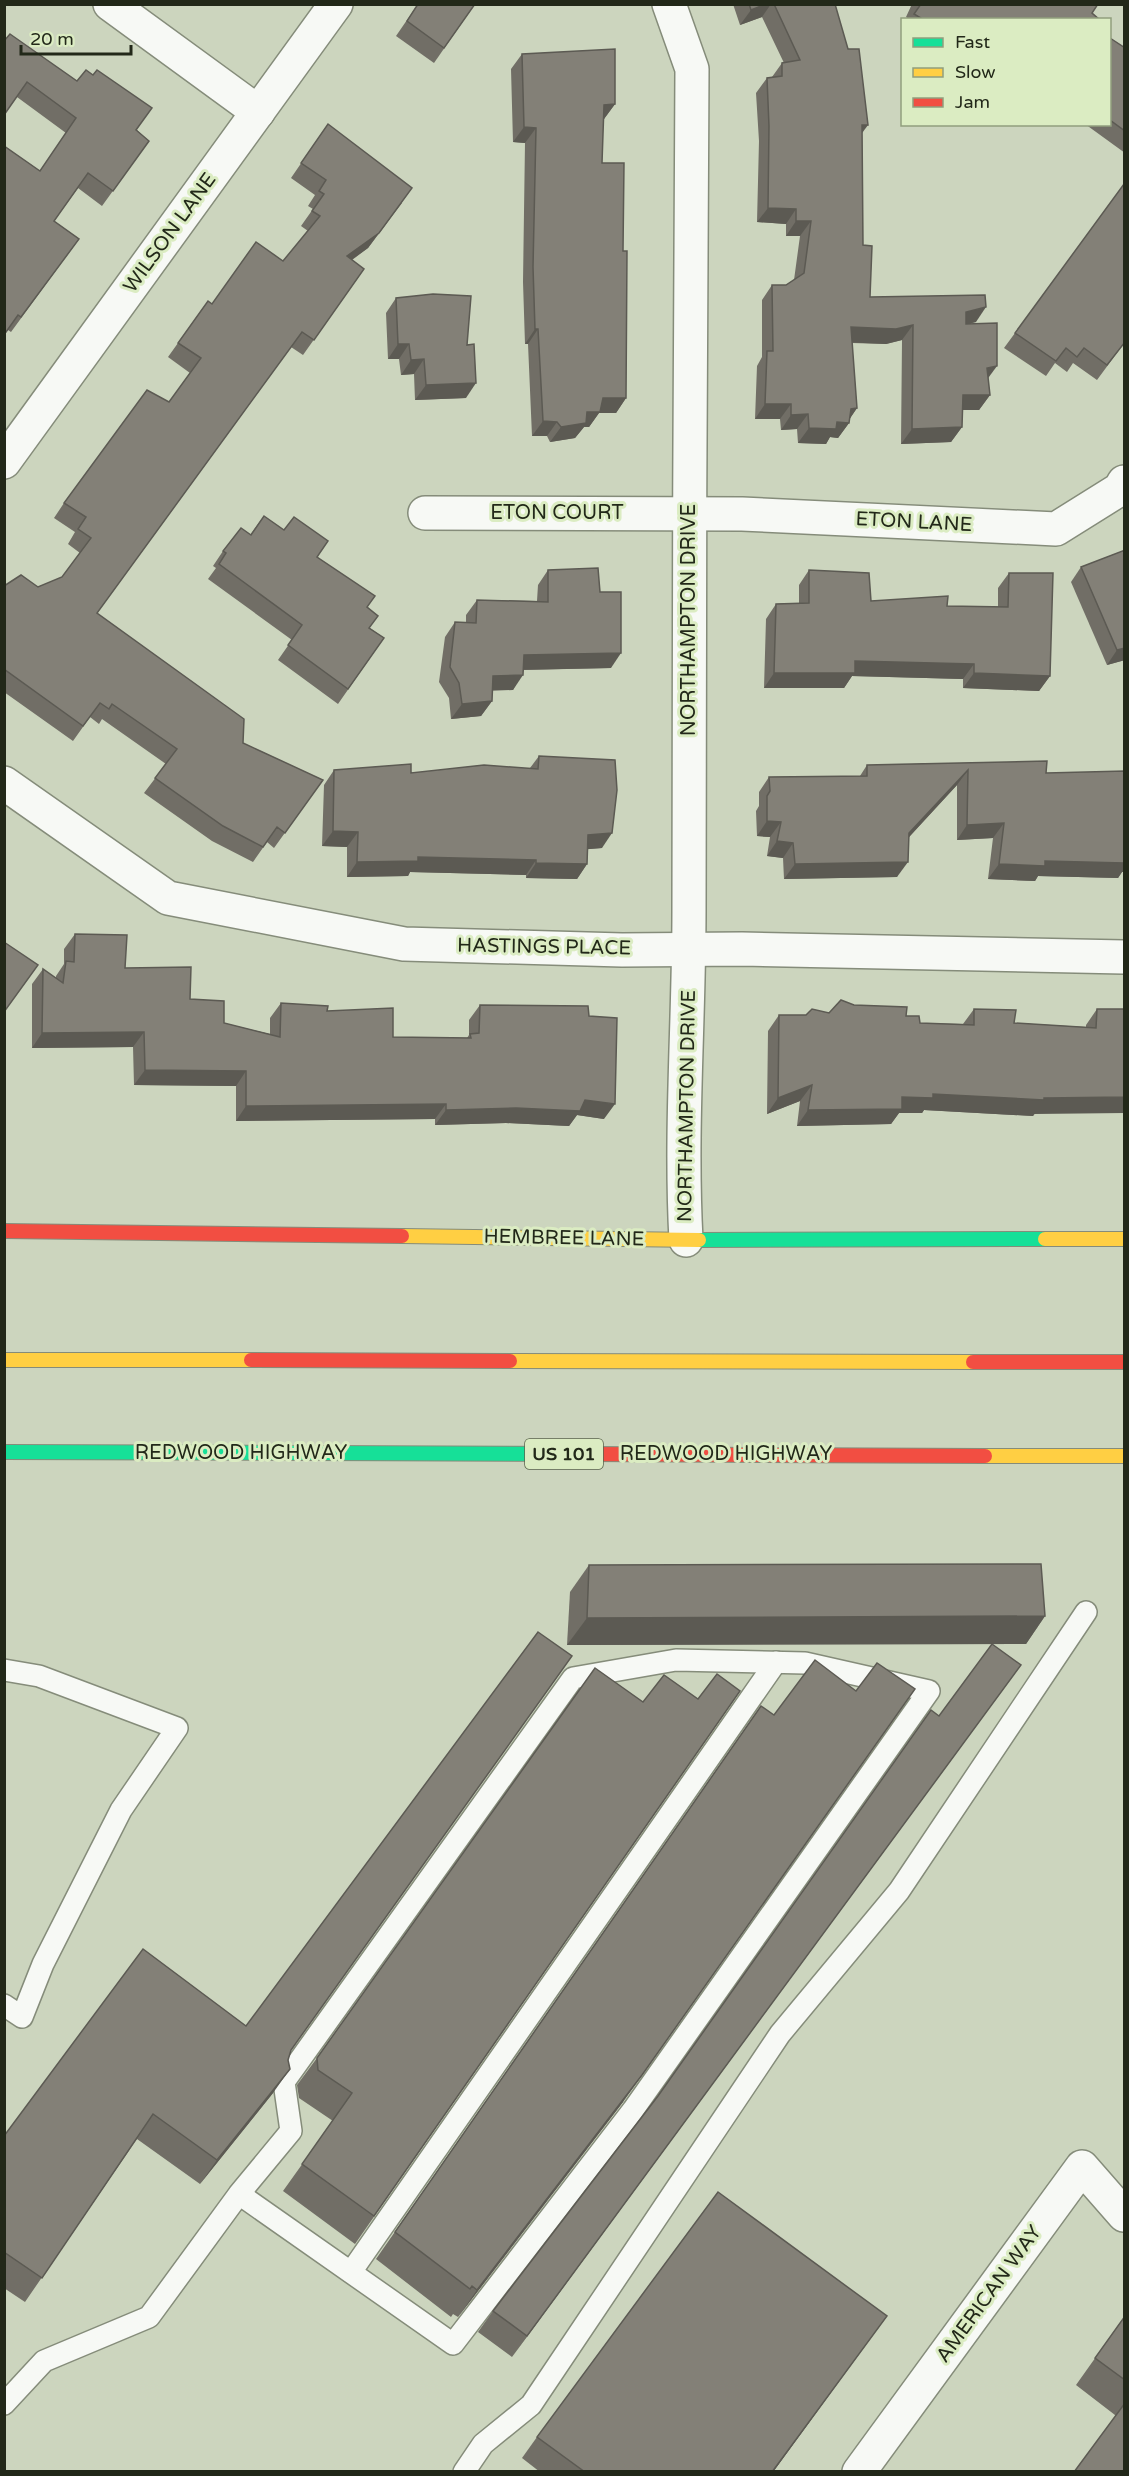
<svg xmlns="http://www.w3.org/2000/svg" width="1129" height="2476" font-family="'Varela Round',sans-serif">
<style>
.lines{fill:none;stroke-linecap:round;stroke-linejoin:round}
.lane-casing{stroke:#858c7a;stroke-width:24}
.street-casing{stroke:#858c7a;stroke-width:36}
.fast-casing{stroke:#858c7a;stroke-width:16}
.slow-casing{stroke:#858c7a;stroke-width:16}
.jam-casing{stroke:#858c7a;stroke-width:16}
.lane{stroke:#f7f9f5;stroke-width:21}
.street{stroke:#f7f9f5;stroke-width:33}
.fast{stroke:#16e098;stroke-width:14}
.slow{stroke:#ffcf43;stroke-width:14}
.jam{stroke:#f24e42;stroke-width:14}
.wall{fill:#716e66}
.shaded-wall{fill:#5c5a53}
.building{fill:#838077;stroke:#5c5a53;stroke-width:1.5}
.labels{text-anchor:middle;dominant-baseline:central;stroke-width:6;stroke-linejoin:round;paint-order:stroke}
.shield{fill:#dbecc2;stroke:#5a634c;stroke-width:1.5}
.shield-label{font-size:18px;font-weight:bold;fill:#222819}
.street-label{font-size:20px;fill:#222819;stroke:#dbecc2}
</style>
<rect width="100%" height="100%" fill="#ccd5be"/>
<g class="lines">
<defs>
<g id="lane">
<path d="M4,1670L39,1676L177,1728L121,1810L43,1964L22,2017L4,2005"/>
<path d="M351,2272L776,1662"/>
<path d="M4,2404L44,2361L149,2317L239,2194L291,2131L284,2082L573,1678L676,1660L805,1663L929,1691L633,2110L453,2344L239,2194"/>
<path d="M464,2472L483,2444L531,2405L780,2034L899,1891L1086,1612"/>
</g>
<g id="street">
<path d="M110,4L258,112"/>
<path d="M669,4L692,69C690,350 689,630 689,911C689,1021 680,1130 686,1240"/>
<path d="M4,462L336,4"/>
<path d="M425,513L742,514L1056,529L1120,489L1124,482"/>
<path d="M4,783L168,898L404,944L622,950L742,949L1124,957"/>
<path d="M859,2472L1082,2167L1124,2215"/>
</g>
<g id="fast">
<path d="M699,1240L1045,1239"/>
<path d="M4,1452L587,1454"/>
</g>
<g id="slow">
<path d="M402,1236L699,1240"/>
<path d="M1045,1239H1124"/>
<path d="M4,1360H251"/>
<path d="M510,1361L973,1362"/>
<path d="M985,1456H1124"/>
</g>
<g id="jam">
<path d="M4,1231L402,1236"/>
<path d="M251,1360L510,1361"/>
<path d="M973,1362H1124"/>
<path d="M587,1454L985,1456"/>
</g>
</defs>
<!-- lane casing -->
<use href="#lane" class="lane-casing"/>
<!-- street casing -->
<use href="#street" class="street-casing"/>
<!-- fast casing -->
<use href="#fast" class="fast-casing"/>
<!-- slow casing -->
<use href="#slow" class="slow-casing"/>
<!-- jam casing -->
<use href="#jam" class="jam-casing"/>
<!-- lane -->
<use href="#lane" class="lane"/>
<!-- street -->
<use href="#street" class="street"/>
<!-- fast -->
<use href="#fast" class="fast"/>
<!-- slow -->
<use href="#slow" class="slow"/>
<!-- jam -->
<use href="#jam" class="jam"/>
</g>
<!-- wall -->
<g class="wall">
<path d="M418,4H475L434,63L396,36Z"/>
<path d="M733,4H835L862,133L863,245L870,297L976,322L971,323L988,378L990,395L979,410H962V427L951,442L901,444L902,340L886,344L852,343L857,408L850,418L849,423L838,438L830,437L826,444L798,443L797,429L781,430L780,419H755L757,366L762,357V300L772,285H786L794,280L800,236H786V224L757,222L759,141L756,93L767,78L772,77L782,63H784L762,17L740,25Z"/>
<path d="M912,4H1098L1092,13L1100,20H910L906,17Z"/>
<path d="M1110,38L1125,48V153L1085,124H1110Z"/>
<path d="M4,41L137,130L149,141L102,206L78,188L54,221L79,239L11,332L8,330L4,335V146L40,171L66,133L17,97Z"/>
<path d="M522,54L615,104L604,119H603L602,163L623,251L626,398L616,413H599L589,427H584L575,438L550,442L547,436H532L528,344H525L523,282L525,143L513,142L511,69Z"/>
<path d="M328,124L402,203L368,248L352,260L364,269L303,355L291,347L97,613L243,743L323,780L274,848L267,842L253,862L212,841L144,793L166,764L102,719L99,724L90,717L73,741L4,692V586L38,587L62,577L80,553L68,544L75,532L54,518L64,503L169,402L190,373L168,357L208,301L212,304L283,261L308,231L301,226L313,209L308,206L315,195L291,178Z"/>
<path d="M396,298L467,345L466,398L415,400L414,374L401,375L399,359H388L386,313Z"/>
<path d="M1015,333L1125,342L1097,380L1073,363L1067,372L1055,363L1046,376L1004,348Z"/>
<path d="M264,516L317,557L368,607L370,628L384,638L338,704L278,660L292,640L208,579L216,568L213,566L223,551L250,535Z"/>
<path d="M1125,550V660L1107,665L1071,582L1081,567Z"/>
<path d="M548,570L600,592L611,668L523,670L513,690H492V701L481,716L451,719L449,698L439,682L445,637L455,622H466V615L477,600L537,601L538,585Z"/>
<path d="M809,570L871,601L947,606L998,607V588L1009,573L1050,676L1039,691L963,688V679L852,676L844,688H764L766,619L776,604L799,603V585Z"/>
<path d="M539,756L602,848L588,849L587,864L577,879L526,878V875L410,872L408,876L347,877V847L322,846L324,785L334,770L411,773L530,768Z"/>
<path d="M867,765L1046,773L1122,872L1118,878L1038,876L1035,881L988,879L993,838L957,840V785L909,837L897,877L784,879L783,858L767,856L770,837L757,836L756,811L759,806V792L769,777L860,776Z"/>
<path d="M75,934L125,968L190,999L224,1023L270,1034V1018L281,1003L327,1011L393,1037L467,1038L469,1035V1020L480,1005L589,1016L604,1119L577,1115L569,1126L506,1123L435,1125V1119L236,1121V1086L134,1085L133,1047L32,1048V984L43,969L56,978V976L64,964V949Z"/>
<path d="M854,1005L906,1016L920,1023L963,1024L974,1009L1014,1023L1086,1027V1025L1097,1009H1125L1033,1116L924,1110L922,1113H899L891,1124L797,1126L800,1101L767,1114L768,1031L779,1015H806L829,1013Z"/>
<path d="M589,1565L1045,1616L1026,1644L567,1645L570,1592Z"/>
<path d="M1005,1686L512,2357L478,2332L493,2311L658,2096L939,1716Z"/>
<path d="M740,1691L355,2244L283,2191L333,2121L299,2098L297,2085L317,2058L643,1702L698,1699Z"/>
<path d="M761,1706L623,2102L458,2317L453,2314L451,2317L376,2259Z"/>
<path d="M246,2026L290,2051L288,2060L273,2093L200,2184L137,2139L25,2302L4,2288V2136Z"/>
<path d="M1125,2316V2472L1115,2415L1076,2385Z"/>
<path d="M871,2337L773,2472H540L522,2458L537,2437Z"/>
</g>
<!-- shaded-wall -->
<g class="shaded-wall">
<path d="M766,4H771L762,17L740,25L751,10Z"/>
<path d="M615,104L604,119L593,120L604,105Z"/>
<path d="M862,125H868L857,140Z"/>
<path d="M524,127L536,128L525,143L513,142Z"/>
<path d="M412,188L368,248L336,271L347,256Z"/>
<path d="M768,208L796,209L786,224L757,222Z"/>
<path d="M796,221H811L800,236H786Z"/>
<path d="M986,307L976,322L956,327L966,312Z"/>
<path d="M913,325L902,340L886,344L841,342L851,327Z"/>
<path d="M535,329H538L528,344H525Z"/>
<path d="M398,344H409L399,359H388Z"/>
<path d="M424,359L414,374L401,375L411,360Z"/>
<path d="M997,366L986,381L987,368Z"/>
<path d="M476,383L466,398L415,400L426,385Z"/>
<path d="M963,395H990L979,410H953Z"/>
<path d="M603,398H626L616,413H599L589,427H584L575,438L550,442L561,427L587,412Z"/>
<path d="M765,404H791L780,419H755Z"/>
<path d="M857,408L847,423H849L838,438L830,437L826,444L798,443L809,428L837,422L851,409Z"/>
<path d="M808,414L797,429L781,430L791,415Z"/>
<path d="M543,421L557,422L547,436H532Z"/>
<path d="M962,427L951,442L901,444L912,429Z"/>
<path d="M1125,648V660L1107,665L1117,650Z"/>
<path d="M621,653L611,668L514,670L524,655Z"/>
<path d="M855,661L974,664L963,679L852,676L844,688H764L774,673Z"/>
<path d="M974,673L1050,676L1039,691L963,688Z"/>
<path d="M523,675L513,690L483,691L493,676Z"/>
<path d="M492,701L481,716L451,719L462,704Z"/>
<path d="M968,770L957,785L899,848L909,833Z"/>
<path d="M767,821L781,822L770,837L757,836Z"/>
<path d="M1004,823L993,838L957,840L967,825Z"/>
<path d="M333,831L358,832L347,847L322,846Z"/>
<path d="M612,833L602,848L578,850L588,835Z"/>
<path d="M777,841L793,843L783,858L767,856Z"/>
<path d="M418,857L536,860L526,875L410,872L408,876L347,877L357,862Z"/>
<path d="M1045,861L1125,862V872H1122L1118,878L1038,876L1035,881L988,879L999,864Z"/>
<path d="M908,862L897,877L784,879L795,864Z"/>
<path d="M536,863L587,864L577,879L526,878Z"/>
<path d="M144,1032L133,1047L32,1048L42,1033Z"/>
<path d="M145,1070L246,1071L236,1086L134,1085Z"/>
<path d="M812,1085L800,1101L767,1114L778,1098Z"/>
<path d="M933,1094L1044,1098L1125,1097V1113L1034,1114L1033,1116L924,1110L922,1113H899L891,1124L797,1126L808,1110L902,1097Z"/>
<path d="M585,1100L615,1104L604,1119L577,1115L569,1126L506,1123L435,1125L446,1110Z"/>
<path d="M446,1104L435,1119L236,1121L246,1106Z"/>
<path d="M1045,1616L1026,1644L567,1645L587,1618Z"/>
<path d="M1021,1665L1005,1686L512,2357L527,2336Z"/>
<path d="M915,1689L623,2102L458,2317L477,2290Z"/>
<path d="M290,2069L273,2093L200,2184L217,2160Z"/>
<path d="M887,2316L773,2472H772Z"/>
</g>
<!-- building -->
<g class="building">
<path d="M418,4H475L444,48L407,21Z"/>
<path d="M749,4H766L751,10Z"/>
<path d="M774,4H835L848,49H859L868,125H862L863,245L872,246L870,297L985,295L986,307L966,312V324L997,323V366L987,368L990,395H963L962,427L912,429L913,325L896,329L851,327L857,408L851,409L849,423L837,422L836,429L809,428L808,414L791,415V404H765L767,351H773L772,285H786L804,273L811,221H796V209L768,208L769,126L767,78L782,76V63L800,60Z"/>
<path d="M921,4H1098L1092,13L1100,20H924L914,14Z"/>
<path d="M10,34L77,81L86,70L93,75L97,70L152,108L136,130L149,141L113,191L88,173L54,221L79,239L21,317L18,315L6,332L4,331V146L40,171L76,118L27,82L4,115V41Z"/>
<path d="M1110,38L1125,48V131L1110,120Z"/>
<path d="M615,49V104L604,105L602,163H624L623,251H627L626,398H603L600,412H587L586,423L561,427L557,422L543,421L538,329H535L533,267L536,128L524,127L522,54Z"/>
<path d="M328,124L412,188L379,233L347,256L364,269L314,340L302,332L97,613L244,719L243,743L323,780L285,833L277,827L263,847L223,826L155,778L177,749L112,704L109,709L100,703L83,726L4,669V586L21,575L38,587L62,577L91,538L78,529L86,517L64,503L147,390L169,402L201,358L178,343L208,301L212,304L256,242L283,261L320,216L312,211L324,194L319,191L326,180L301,163Z"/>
<path d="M1124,184L1125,342L1107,365L1084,348L1077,357L1066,348L1056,361L1015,333Z"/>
<path d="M433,294L471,296L467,345L474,344L476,383L426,385L424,359L411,360L409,344H398L396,298Z"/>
<path d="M264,516L284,530L294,517L328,541L317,557L375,596L367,607L378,616L369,628L384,638L348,689L288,645L302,625L219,564L226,553L223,551L241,528L251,535Z"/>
<path d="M1125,550V648L1117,650L1081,567Z"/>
<path d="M598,568L600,592H621V653L524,655L523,675L493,676L492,701L462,704L459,683L450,667L455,622L476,623L477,600L548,602V570Z"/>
<path d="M809,570L869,573L871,601L948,596L947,606L1008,607L1009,573H1053L1050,676L974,673V664L855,661V673H774L776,604L809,603Z"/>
<path d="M539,756L615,760L617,790L612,833L588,835L587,864L536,863V860L418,857V861L357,862L358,832L333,831L334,770L411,764V773L484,765L538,769Z"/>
<path d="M1047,761L1046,773L1125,771V863L1045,861V866L999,864L1004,823L967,825L968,770L909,833L908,862L795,864L793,843L777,841L781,822L767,821V796L770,791L769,777L867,776V765Z"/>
<path d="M75,934L127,935L125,968L191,967L190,999L224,1001V1023L280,1037L281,1003L328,1006L327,1011L393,1008V1037L471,1038L470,1034L479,1033L480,1005L588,1006L589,1016L617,1018L615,1104L585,1100L580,1111L516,1108L446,1110V1104L246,1106V1071L145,1070L144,1032L42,1033L43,969L63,983L66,961L74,962Z"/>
<path d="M4,942L38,965L4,1012Z"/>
<path d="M841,1000L854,1005L907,1007L906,1016H919L920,1023L974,1025V1009L1016,1010L1014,1023L1096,1028L1097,1009H1125V1097L1044,1098V1100L933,1094V1098L902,1097V1109L808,1110L812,1085L778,1098L779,1015H806L812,1009L829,1013Z"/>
<path d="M1041,1564L1045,1616L587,1618L589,1565Z"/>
<path d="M538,1632L572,1656L291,2050L288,2060L290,2069L217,2160L153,2114L42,2278L4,2252V2136L143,1949L246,2026Z"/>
<path d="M992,1644L1021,1665L527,2336L493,2311L658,2096L931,1710L939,1716Z"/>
<path d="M815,1660L856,1691L877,1663L915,1689L642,2075L477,2290L472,2286L470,2289L395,2232L761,1706L774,1715Z"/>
<path d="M595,1668L643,1702L664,1675L698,1699L717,1674L740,1691L374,2216L302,2164L352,2093L318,2070L317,2058Z"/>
<path d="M718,2192L887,2316L772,2472H585L537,2437Z"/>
<path d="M1125,2316V2380L1095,2358Z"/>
<path d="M1125,2403V2472H1074Z"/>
</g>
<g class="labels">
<!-- shield labels -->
<rect class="shield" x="525" y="1439" width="78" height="30" rx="4.5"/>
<g class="shield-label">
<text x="564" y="1454">US 101</text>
</g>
<!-- street labels -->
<g class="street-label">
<text transform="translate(170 233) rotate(-54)">WILSON LANE</text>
<text x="557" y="513">ETON COURT</text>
<text transform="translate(914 522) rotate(3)">ETON LANE</text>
<text transform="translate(689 620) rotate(-90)">NORTHAMPTON DRIVE</text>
<text transform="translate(544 947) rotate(1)">HASTINGS PLACE</text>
<text transform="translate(687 1106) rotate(-89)">NORTHAMPTON DRIVE</text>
<text transform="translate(564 1238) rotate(1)">HEMBREE LANE</text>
<text x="241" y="1453">REDWOOD HIGHWAY</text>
<text x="726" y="1454">REDWOOD HIGHWAY</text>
<text transform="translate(989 2294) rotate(-54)">AMERICAN WAY</text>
</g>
</g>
<!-- border -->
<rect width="1129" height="2476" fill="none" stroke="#222819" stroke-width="12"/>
<!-- legend -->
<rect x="901" y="18" width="210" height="108" fill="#dbecc2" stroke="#919e7e" stroke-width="1.5"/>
<rect x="913" y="38" width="30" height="9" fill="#16e098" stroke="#919e7e" stroke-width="1.5"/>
<text x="955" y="48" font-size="18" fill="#222819">Fast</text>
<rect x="913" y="68" width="30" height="9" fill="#ffcf43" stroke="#919e7e" stroke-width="1.5"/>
<text x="955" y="78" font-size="18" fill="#222819">Slow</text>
<rect x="913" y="98" width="30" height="9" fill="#f24e42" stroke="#919e7e" stroke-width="1.5"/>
<text x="955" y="108" font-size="18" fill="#222819">Jam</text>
<!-- scale -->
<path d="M21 45v9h110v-9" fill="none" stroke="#222819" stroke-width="3"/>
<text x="30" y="45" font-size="18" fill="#222819" stroke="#dbecc2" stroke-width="4.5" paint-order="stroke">20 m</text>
</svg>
